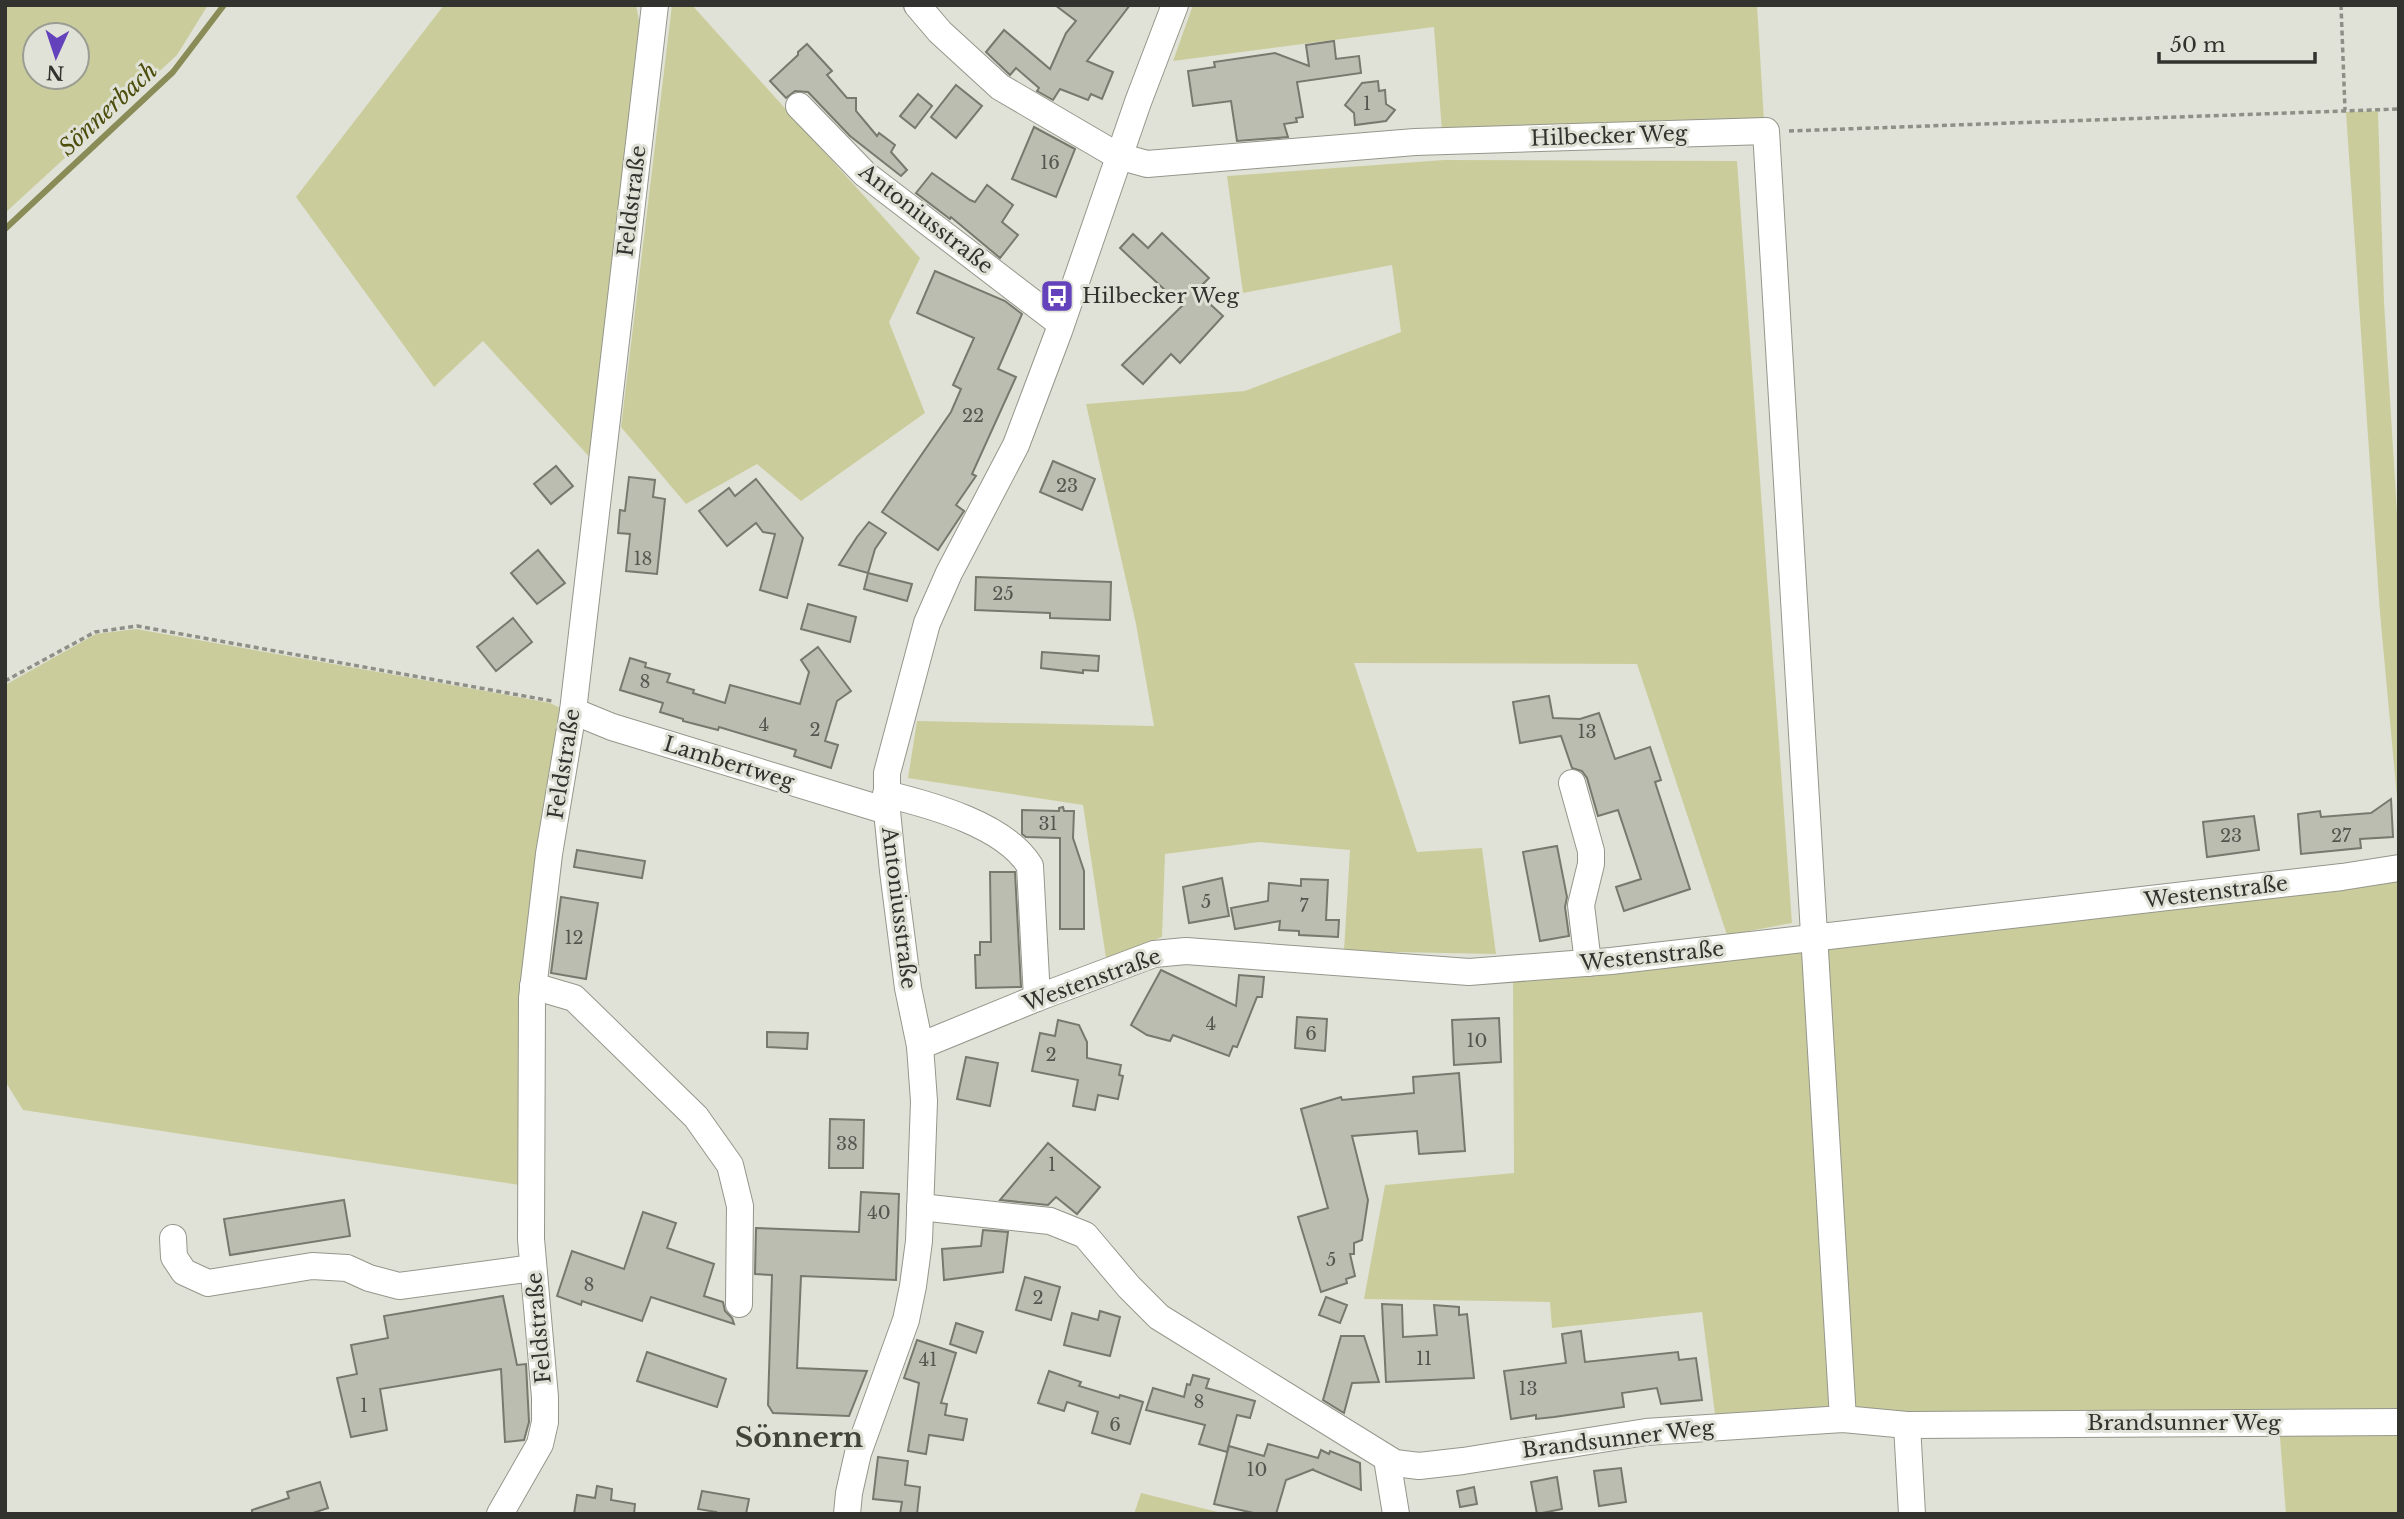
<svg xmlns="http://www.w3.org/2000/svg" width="2404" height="1519" font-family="'Libre Baskerville',serif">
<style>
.green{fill:#cacd9b;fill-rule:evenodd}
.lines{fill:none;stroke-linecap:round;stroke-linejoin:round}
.stream{stroke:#8a8c57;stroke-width:6}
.building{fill:#bcbdb1;stroke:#77786e;stroke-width:2}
.minor-casing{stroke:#95968b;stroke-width:28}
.path{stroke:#8e8f87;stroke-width:3.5;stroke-dasharray:5 3.5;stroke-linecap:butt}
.minor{stroke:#fff;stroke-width:26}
.labels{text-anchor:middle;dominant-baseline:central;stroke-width:6;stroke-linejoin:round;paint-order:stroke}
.number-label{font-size:18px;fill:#54564f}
.street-label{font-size:21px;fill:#32332e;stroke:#e1e2d7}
.poi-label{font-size:21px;fill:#32332e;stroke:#e1e2d7;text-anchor:start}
.water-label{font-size:23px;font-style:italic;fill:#4d4e0d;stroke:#e1e2d7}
.district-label{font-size:28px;font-weight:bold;fill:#424339;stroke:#e1e2d7}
</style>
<rect width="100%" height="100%" fill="#e1e2d7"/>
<!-- green -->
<g class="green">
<path d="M5,5H208L177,55L5,213ZM77,35V77H35V35Z"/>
<path d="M444,5H636L642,36L595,463L483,341L434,387L296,197Z"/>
<path d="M672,5H692L920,258L889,322L925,413L801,501L757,464L686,504L621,427Z"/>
<path d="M1193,5H1757L1764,121L1442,131L1434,27L1173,61Z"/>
<path d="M2378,111L2384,302L2399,545V819L2380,613L2346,112Z"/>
<path d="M1444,160L1737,161L1792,923L1727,935L1637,664L1354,663L1417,852L1482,848L1496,954L1344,951L1350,850L1259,842L1165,854L1162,937L1106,958L1083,805L908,778L917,721L1154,726L1136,624L1086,404L1245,391L1401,332L1392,265L1243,293L1227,176Z"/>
<path d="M136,629L491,692L550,703L571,713L526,1186L23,1110L5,1081V685L96,634Z"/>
<path d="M2399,870V1419L1854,1413L1819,941Z"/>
<path d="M1805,952L1831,1409L1716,1422L1702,1312L1552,1328L1550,1302L1364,1299L1385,1185L1514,1173L1513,980L1734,956Z"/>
<path d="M2279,1425H2399V1514H2286Z"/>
<path d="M1141,1493L1226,1514H1134Z"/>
</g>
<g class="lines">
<!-- stream -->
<path class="stream" d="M5,229L173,72L224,5"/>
</g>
<!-- building -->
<g class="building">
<path d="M1055,5H1130L1087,61L1113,72L1102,99L1091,94L1088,100L1060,89L1053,100L1037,91L1039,88L1016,68L1010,75L986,52L1004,30L1050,69L1066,33L1076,21Z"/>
<path d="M1334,41L1336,59L1359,56L1361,73L1297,82L1303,117L1296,118L1297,122L1284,124L1288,137L1237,141L1231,101L1193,106L1188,71L1215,67L1214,62L1275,53L1309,66L1306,45Z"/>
<path d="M807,44L832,71L827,75L847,98H856V111L877,136L879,133L895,145L891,152L907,170L901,176L850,136L808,92L795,91L786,98L770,81L798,55V52Z"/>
<path d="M1378,81L1379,91L1385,90L1386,104L1395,110L1386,121L1355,125L1354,113L1345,105L1362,83Z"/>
<path d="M956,85L982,106L956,138L931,117Z"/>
<path d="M918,94L932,106L915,128L900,116Z"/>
<path d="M1034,127L1075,149L1056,197L1012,179Z"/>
<path d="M932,173L970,200L975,202L987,185L1013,205L1002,222L1018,235L1000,258L951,217L950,219L916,193Z"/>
<path d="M1162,233L1209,278L1196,291L1223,316L1180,363L1171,354L1143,384L1122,365L1182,306L1120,248L1133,234L1148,248Z"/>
<path d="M935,271L1005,301L1022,314L998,369L1016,377L972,474L976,476L956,505L964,511L938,550L882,512L951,412L961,389L953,385L974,338L917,313Z"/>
<path d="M1053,461L1095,479L1082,510L1040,492Z"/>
<path d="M556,466L573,486L551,504L534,484Z"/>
<path d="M629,477L655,480L653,497L665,499L657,574L626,571L630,534L618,533L620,510L625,511Z"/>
<path d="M756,479L803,538L787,598L760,590L775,534L763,532L756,523L727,546L699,511L729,488L735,496Z"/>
<path d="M869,522L886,533L875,549L868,573L839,565L857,537Z"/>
<path d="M538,550L565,583L537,604L511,573Z"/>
<path d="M868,573L912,584L907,601L864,589Z"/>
<path d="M976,577L1111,582L1110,620L1050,618V613L975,610Z"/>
<path d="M808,604L856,617L850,642L801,629Z"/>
<path d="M513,618L532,642L496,671L477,647Z"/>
<path d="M818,647L851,691L837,701L825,741L838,745L831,768L794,756L796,750L719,727L718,730L683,721V719L660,712L663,703L620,690L630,658L646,663L645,667L670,674L667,682L694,690L693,693L725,703L730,685L800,704L809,672L801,660Z"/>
<path d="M1042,652L1099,656L1098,671L1083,670V673L1041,668Z"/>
<path d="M1549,696L1553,718L1580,719L1599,713L1615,759L1650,747L1661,780L1655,782L1690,889L1624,911L1616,887L1641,879L1618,810L1598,816L1587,778L1582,771L1572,768L1561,736L1520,743L1513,702Z"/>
<path d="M2391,799L2393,837L2360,839L2361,848L2301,854L2298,814L2320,811L2321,817L2371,813Z"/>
<path d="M1063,807L1064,811H1074L1073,838L1084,871V929H1060V838L1026,837L1022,834V810L1059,811V808Z"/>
<path d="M2254,816L2259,850L2207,857L2203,822Z"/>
<path d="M1557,846L1567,897L1565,907L1569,936L1540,941L1523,852Z"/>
<path d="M577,850L645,861L642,878L574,867Z"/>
<path d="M990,872H1015L1021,987L976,988L975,955H980V942H991Z"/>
<path d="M1222,878L1229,916L1189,923L1183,887Z"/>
<path d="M1301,879L1328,880L1326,920H1339L1338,937L1299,935V931L1279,930L1280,921L1235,929L1231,908L1268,901L1269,883L1301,886Z"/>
<path d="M561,897L598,903L586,979L551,973Z"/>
<path d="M1161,970L1236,1006L1239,975L1264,977L1262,997H1257L1237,1047L1233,1046L1229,1056L1173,1035L1170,1041L1147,1035L1131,1025Z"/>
<path d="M1297,1017L1327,1019L1325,1051L1295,1048Z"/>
<path d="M1499,1018L1501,1062L1454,1065L1452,1020Z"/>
<path d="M1058,1020L1079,1025L1087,1042V1058L1121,1065L1119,1075L1123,1076L1118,1099L1098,1095L1095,1110L1073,1106L1078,1080L1032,1071L1040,1033L1055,1036Z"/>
<path d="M767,1032L808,1033L807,1049L767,1047Z"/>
<path d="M966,1057L998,1063L990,1106L957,1099Z"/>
<path d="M1459,1073L1465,1151L1419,1154L1417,1131L1352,1136L1368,1200L1362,1240L1354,1243V1254H1350L1355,1276L1346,1279L1347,1283L1321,1292L1298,1217L1328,1208L1301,1109L1341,1097L1342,1100L1414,1093L1413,1077Z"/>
<path d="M830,1119L864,1120L863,1168H829Z"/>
<path d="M1048,1143L1100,1187L1077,1214L1056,1197L1048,1205L1000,1200Z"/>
<path d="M861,1192L899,1194L896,1280L801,1276L797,1368L867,1371L849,1416L773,1413L768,1405L772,1275L755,1274L756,1228L859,1232Z"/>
<path d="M344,1200L350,1236L230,1255L224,1219Z"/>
<path d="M643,1212L676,1223L667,1248L714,1264L704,1296L723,1302L725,1311L732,1318L734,1324L651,1297L642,1321L582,1301L581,1305L557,1296L572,1251L624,1269Z"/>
<path d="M983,1230L1008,1232L1003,1272L944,1280L942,1249L981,1246Z"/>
<path d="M1025,1277L1060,1287L1051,1320L1016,1310Z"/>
<path d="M503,1296L517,1365L526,1364L529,1422L524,1440L505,1442L501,1369L380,1389L387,1430L351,1437L337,1378L357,1374L351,1345L388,1338L384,1316Z"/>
<path d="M1326,1297L1347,1305L1340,1323L1319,1315Z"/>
<path d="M1382,1304L1402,1305L1403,1337L1437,1335L1434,1305L1459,1307V1315L1467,1314L1474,1378L1386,1382Z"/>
<path d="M1100,1311L1120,1317L1110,1356L1064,1345L1072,1313L1098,1320Z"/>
<path d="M956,1323L983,1332L976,1353L950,1344Z"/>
<path d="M1581,1331L1585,1362L1678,1352L1679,1360L1696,1358L1702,1400L1661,1404L1657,1388L1622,1393L1624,1407L1554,1417L1536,1419V1415L1511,1419L1504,1371L1566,1363L1562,1334Z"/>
<path d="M1341,1336H1364L1379,1382L1352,1383L1344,1413L1323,1400Z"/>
<path d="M917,1340L956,1353L941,1403L947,1404L945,1415L967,1419L963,1440L929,1435L926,1454L908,1451L919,1383L904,1378Z"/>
<path d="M647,1352L726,1379L717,1407L637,1381Z"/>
<path d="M1049,1371L1081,1382L1079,1386L1119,1398L1120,1395L1143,1402L1130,1444L1092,1433L1098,1412L1067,1402L1064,1411L1038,1403Z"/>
<path d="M1193,1375L1209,1379L1206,1388L1255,1401L1250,1418L1237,1415L1227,1452L1199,1444L1205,1425L1146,1410L1153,1388L1184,1397L1187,1384L1190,1385Z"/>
<path d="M1268,1444L1318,1458L1321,1450L1329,1454L1330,1451L1360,1463L1361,1490L1313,1470L1314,1469L1286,1480L1276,1514H1258L1214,1504L1229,1446L1264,1456Z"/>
<path d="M878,1457L908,1461L905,1485L920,1487L917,1514H900L902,1502L873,1499Z"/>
<path d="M1621,1468L1626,1502L1599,1506L1594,1471Z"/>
<path d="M1557,1477L1562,1509L1537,1514L1531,1482Z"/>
<path d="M320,1482L328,1508L310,1514H252V1510L289,1498L287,1492Z"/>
<path d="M597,1486L612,1489L611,1500L635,1504L634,1514H574L577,1495L595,1498Z"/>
<path d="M1474,1487L1477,1504L1460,1507L1457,1491Z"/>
<path d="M702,1491L749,1499L746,1514H715L716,1512L698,1509Z"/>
</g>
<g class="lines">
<defs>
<g id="minor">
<path d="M917,5L940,32L1000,87L1118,156L1147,164L1415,142L1766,131L1843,1419"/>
<path d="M799,106L865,174L1061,324"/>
<path d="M573,711L612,727L887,811"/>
<path d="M1572,783L1591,851V864L1581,905L1588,963"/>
<path d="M886,794C931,805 1005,825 1030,866L1037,998"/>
<path d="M533,986L574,998L696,1117L730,1165L740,1206L739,1304"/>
<path d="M920,1046L1037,998L1154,954L1186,951L1469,972L1611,961L2342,877L2399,868"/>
<path d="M920,1207L1050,1221L1085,1235L1129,1287L1159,1317L1395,1463L1419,1466L1463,1461L1646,1432L1843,1419L1907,1425L2399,1422"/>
<path d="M173,1238L174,1257L184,1272L208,1283L312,1266L347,1268L369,1278L399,1286L533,1268"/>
<path d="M1907,1425L1912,1514"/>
<path d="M1387,1459L1396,1514"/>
<path d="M500,1514L540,1444L545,1422V1397L531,1239L532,998L549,854L573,711L655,5"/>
<path d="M847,1514L849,1493L858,1453L906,1320L913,1286L919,1241L924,1101L920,1046L908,988L893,871L887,811V773L927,623L949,573L1016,445L1059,331L1138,102L1175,5"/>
</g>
</defs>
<!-- minor casing -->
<use href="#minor" class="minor-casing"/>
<!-- path -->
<g class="path">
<path d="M2341,5L2345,110"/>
<path d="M1789,131L2399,109"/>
<path d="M5,681L95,632L137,626L552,701"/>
</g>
<!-- minor -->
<use href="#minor" class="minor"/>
</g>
<!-- icons -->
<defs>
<symbol id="bus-square" viewBox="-11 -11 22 22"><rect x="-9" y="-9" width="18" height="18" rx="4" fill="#6342bb" stroke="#e1e2d7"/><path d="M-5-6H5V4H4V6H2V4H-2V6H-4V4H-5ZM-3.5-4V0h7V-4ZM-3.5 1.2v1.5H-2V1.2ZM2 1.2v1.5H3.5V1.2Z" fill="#fff"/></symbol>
</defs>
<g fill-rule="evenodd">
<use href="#bus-square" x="1038" y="277" width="38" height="38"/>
</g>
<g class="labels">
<!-- number labels -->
<g class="number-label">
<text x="1367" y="104">1</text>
<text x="1050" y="163">16</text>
<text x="973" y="416">22</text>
<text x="1067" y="486">23</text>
<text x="643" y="559">18</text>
<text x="1003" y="594">25</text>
<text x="645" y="682">8</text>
<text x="764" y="725">4</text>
<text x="815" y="730">2</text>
<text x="1587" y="732">13</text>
<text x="1048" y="824">31</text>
<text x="2231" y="836">23</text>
<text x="2341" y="836">27</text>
<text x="1206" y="902">5</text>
<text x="1304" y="906">7</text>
<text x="574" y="938">12</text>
<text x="1211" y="1024">4</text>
<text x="1311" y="1034">6</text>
<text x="1477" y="1041">10</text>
<text x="1051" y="1055">2</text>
<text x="847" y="1144">38</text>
<text x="1052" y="1165">1</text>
<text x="879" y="1213">40</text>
<text x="1331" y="1260">5</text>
<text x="589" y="1285">8</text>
<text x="1038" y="1298">2</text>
<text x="1424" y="1359">11</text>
<text x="928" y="1360">41</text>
<text x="1528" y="1389">13</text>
<text x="1199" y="1402">8</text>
<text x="364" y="1406">1</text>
<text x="1115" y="1425">6</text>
<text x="1257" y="1470">10</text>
</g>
<!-- street labels -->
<g class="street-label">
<text transform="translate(1609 136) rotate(-2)">Hilbecker Weg</text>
<text transform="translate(632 201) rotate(-83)">Feldstraße</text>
<text transform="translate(926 219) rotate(38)">Antoniusstraße</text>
<text transform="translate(729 763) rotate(17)">Lambertweg</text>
<text transform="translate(564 764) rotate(-81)">Feldstraße</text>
<text transform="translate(2216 892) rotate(-7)">Westenstraße</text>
<text transform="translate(899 908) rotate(83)">Antoniusstraße</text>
<text transform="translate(1652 956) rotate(-6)">Westenstraße</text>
<text transform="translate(1092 980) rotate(-20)">Westenstraße</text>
<text transform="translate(539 1328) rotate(-95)">Feldstraße</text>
<text x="2184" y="1423">Brandsunner Weg</text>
<text transform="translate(1618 1439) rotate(-7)">Brandsunner Weg</text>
</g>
<!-- poi labels -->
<g class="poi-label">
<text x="1082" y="296">Hilbecker Weg</text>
</g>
<!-- water labels -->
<g class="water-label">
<text transform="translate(108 109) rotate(-43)">Sönnerbach</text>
</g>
<!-- district labels -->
<g class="district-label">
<text x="799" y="1437">Sönnern</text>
</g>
</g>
<!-- border -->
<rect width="2404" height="1519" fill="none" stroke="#32332e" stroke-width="14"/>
<!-- north arrow -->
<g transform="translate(56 56) rotate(183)"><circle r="33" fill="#e1e2d7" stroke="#9b9c93" stroke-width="2"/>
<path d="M0-5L12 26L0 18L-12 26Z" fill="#6342bb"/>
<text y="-10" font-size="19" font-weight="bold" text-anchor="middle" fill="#32332e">N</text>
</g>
<!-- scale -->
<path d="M2159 52v10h156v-10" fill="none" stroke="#32332e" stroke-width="3.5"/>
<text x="2170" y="52" font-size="21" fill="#32332e" stroke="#e1e2d7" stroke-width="5" paint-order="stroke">50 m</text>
</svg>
